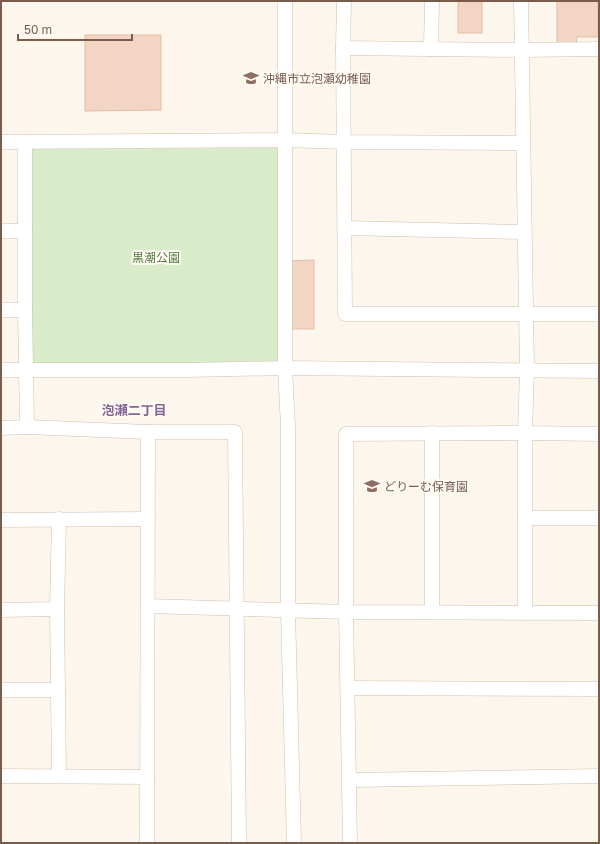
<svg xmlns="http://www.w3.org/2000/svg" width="600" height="844" font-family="'Golos Text','Noto Sans JP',sans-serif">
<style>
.green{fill:#d8ecc9}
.building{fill:#f3d5c3;stroke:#e6bba3}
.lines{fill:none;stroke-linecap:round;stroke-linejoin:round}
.street-casing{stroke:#d1beb0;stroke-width:15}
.street{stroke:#fff;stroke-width:14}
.labels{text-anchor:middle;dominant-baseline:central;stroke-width:4;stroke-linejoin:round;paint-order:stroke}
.education-label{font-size:12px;fill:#785e54;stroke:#fffaf3;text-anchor:start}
.park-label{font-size:12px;fill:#537a41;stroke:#fffaf3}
.neighbourhood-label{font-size:13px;font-weight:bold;fill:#846695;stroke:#fffaf3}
</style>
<rect width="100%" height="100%" fill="#fdf6ec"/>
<!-- green -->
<path class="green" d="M281,148L282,365L31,366L30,149Z"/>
<!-- building -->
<g class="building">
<rect x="458" y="1" width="24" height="32"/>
<path d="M557,1H598V37H577L576,44H557Z"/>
<path d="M85,35H161V110L85,111Z"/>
<path d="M314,260V329H290V261Z"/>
</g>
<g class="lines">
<defs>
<g id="street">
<path d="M285,1V368L288,426V611L294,843"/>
<path d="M344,1L343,48L345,314H599"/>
<path d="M521,1L527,370L525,433V613"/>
<path d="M343,48L521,50L599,49"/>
<path d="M431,49L432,1"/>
<path d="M1,142L285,140L345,142L522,143"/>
<path d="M345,228L524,232"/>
<path d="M1,231H25"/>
<path d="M1,310H25V142"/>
<path d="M25,310L27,427"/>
<path d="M1,370H188L285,368L599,371"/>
<path d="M1,428L27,427L148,432H235L239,843"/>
<path d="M525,518H599"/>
<path d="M59,519L57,609L59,776"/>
<path d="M1,520L148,519"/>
<path d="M148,606L346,612L599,613"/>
<path d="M1,610L57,609"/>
<path d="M432,612V433"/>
<path d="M348,688L599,689"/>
<path d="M1,690H58"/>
<path d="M1,776L147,777"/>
<path d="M350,780L599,776"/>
<path d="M147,843L148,432"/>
<path d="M350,843L346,612V434L525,433L599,434"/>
</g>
</defs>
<!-- street casing -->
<use href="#street" class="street-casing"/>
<!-- street -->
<use href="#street" class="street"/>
</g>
<!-- icons -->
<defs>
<symbol id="school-bare" viewBox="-9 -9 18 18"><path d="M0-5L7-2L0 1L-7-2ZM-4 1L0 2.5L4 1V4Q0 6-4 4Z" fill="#8d6e63" stroke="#fffaf3" stroke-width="2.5" paint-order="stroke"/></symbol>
</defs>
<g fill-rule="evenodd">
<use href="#school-bare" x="240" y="67" width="22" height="22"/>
<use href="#school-bare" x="361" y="475" width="22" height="22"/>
</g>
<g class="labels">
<!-- education labels -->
<g class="education-label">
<text x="263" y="78">沖縄市立泡瀬幼稚園</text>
<text x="384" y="486">どりーむ保育園</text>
</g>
<!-- park labels -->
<g class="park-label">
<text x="156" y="257">黒潮公園</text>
</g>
<!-- neighbourhood labels -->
<g class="neighbourhood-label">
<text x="134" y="410">泡瀬二丁目</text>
</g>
</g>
<!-- border -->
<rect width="600" height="844" fill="none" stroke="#7a5c4d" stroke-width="4"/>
<!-- scale -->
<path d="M18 34v6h114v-6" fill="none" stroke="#7a5c4d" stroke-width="2"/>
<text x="24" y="34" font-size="12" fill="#7a5c4d" stroke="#fffaf3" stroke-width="3" paint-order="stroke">50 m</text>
</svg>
